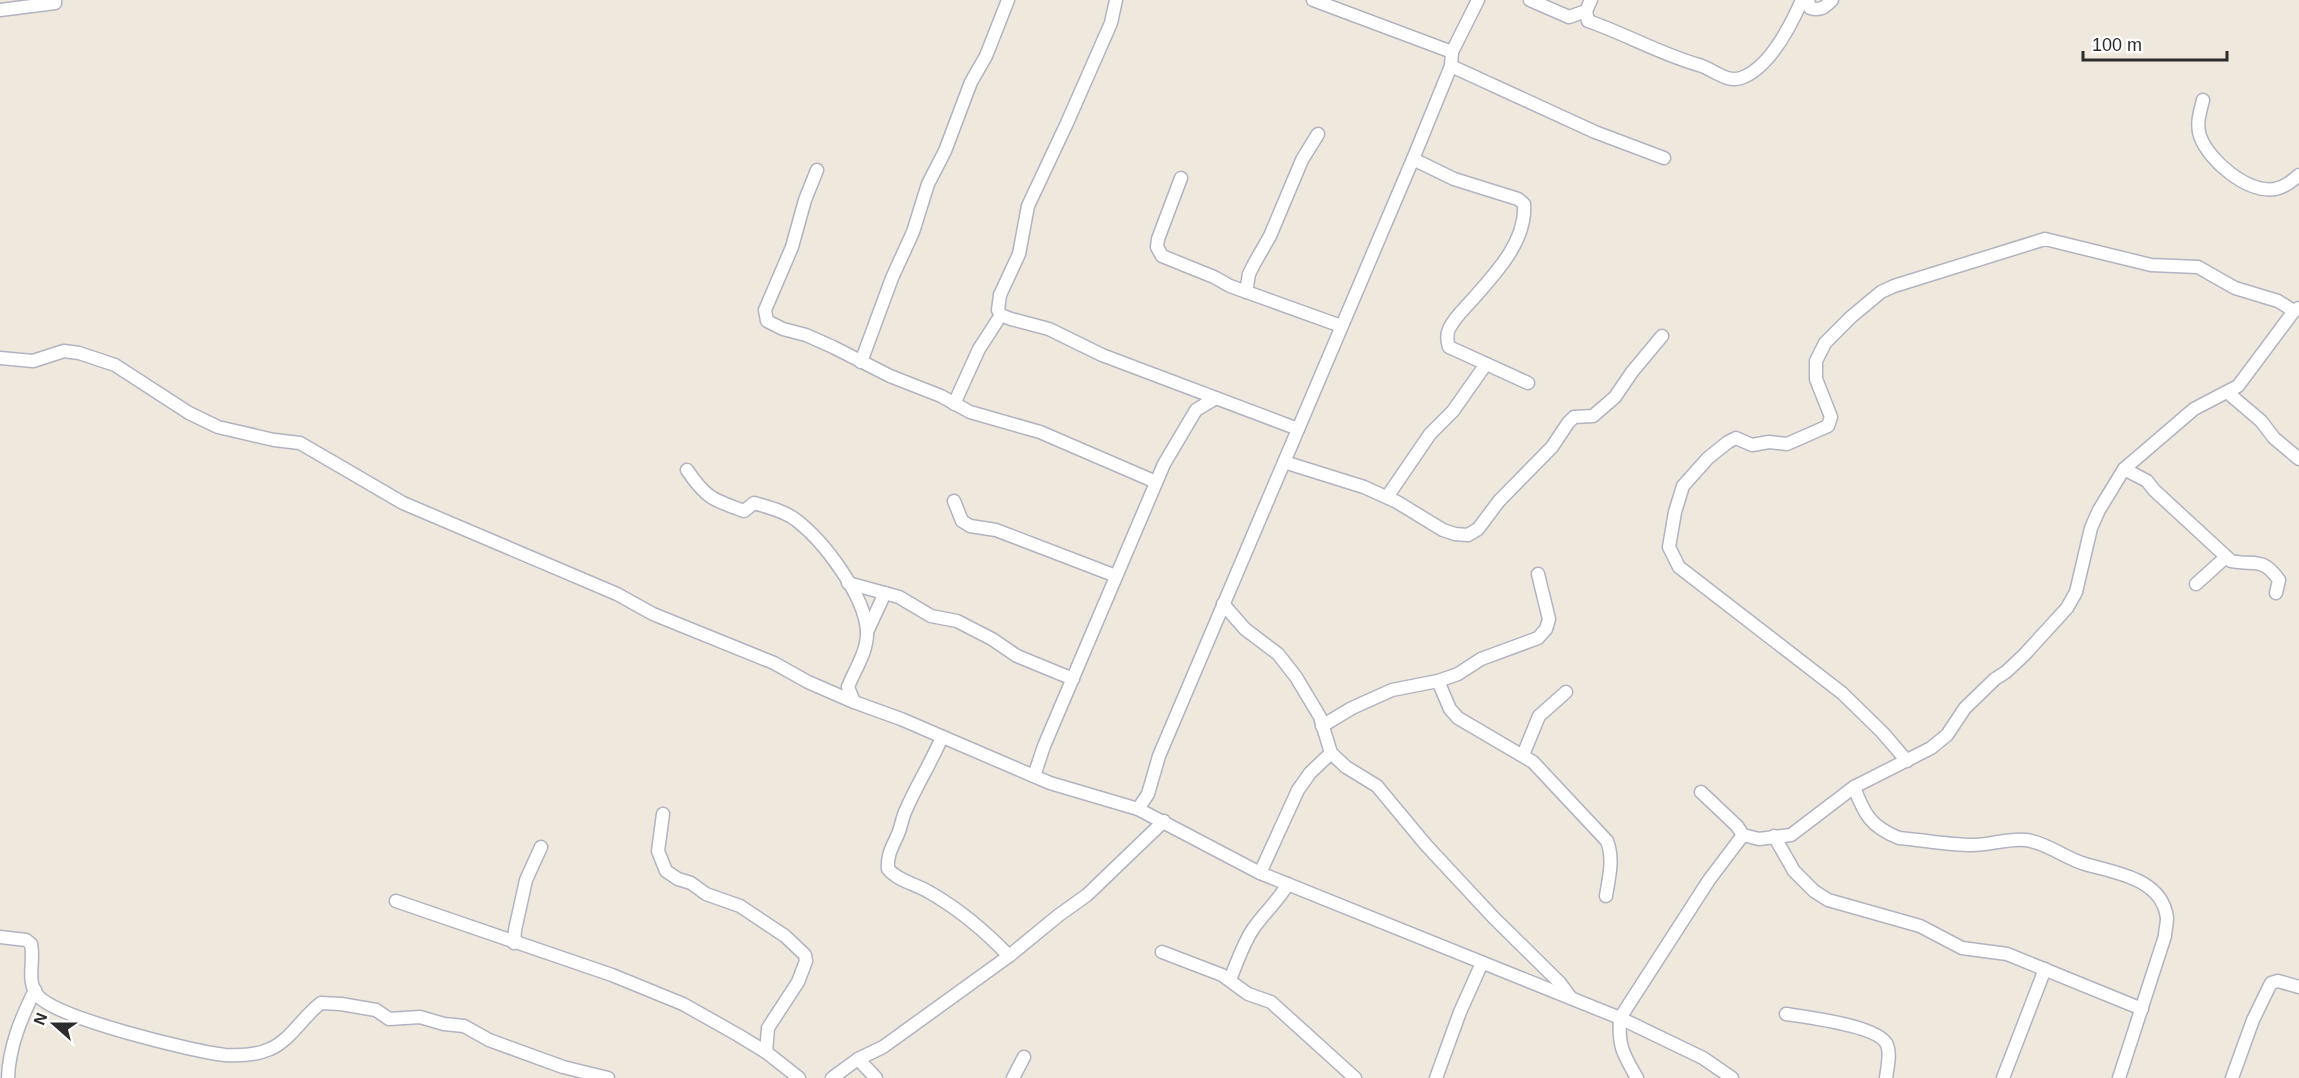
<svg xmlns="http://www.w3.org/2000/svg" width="2299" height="1078" font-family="Arial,sans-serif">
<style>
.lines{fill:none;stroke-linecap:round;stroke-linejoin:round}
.minor-casing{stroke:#b1b3c1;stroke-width:15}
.minor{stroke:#fff;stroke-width:12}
</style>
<rect width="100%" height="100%" fill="#efe8dd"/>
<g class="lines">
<defs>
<g id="minor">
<path d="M1116,0L1111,23L1067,123L1028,206L1019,254L1000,295L998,310L1001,315L1011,319L1049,329L1102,355L1298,429"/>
<path d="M1313,0L1452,52"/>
<path d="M1530,0L1569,17L1586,11L1588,21C1626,34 1660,54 1699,65C1713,69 1726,83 1741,78C1770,68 1791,25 1802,0"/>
<path d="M1808,0L1810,8C1821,11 1825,7 1832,0"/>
<path d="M0,10L55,3V0"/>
<path d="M1586,11L1591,0"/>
<path d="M1451,66L1595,132L1664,158"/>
<path d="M2203,100C2200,112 2196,124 2200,136C2209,161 2247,193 2275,189C2285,187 2292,181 2299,175"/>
<path d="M1413,159L1454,179L1518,199L1524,204C1527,241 1495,274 1472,300C1464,309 1454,318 1449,329C1446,336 1447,341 1449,347L1528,383"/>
<path d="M817,170L805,200L792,247L765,310L767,321L783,329L806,335L833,347L890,376L941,396L970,412L1040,432L1156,482"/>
<path d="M1181,178L1158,239L1157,247L1162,256L1214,277L1230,286L1341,326"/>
<path d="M1246,292L1249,274L1254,264L1270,236L1302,160L1318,134"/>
<path d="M0,358L33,361L64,351L79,353L115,365L189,413L218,427L274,440L300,443L403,503L617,594L653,614L774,663L808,682L854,702L901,719L1050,783L1138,809L1260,873L1620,1018L1703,1058L1732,1078"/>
<path d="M861,362L892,278L913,232L928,184L945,151L971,82L986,56L1008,0"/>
<path d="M2227,392L2261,421L2274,438L2299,459"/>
<path d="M954,404L979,349L1001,315"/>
<path d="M1284,462L1364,487L1397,502L1443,530L1455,534L1468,535L1478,529L1499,501L1552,447L1568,423L1574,417L1593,416L1615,397L1632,372L1662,336"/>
<path d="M2124,469L2147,481L2154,490L2231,561C2255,566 2262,556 2279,580L2276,593"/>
<path d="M687,470C706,498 713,500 744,511L754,503C767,507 785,511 796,520C824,541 865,596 867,631C868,651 855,669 848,687L854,702"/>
<path d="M1387,497L1430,434L1453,411L1486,364"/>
<path d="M954,501L962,521L970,526L996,530L1116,576"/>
<path d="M848,583L899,597L931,616L957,621L992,639L1017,656L1073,679"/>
<path d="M2196,584L2226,557"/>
<path d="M1223,604L1245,629L1278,654L1296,677L1320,717L1331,753L1346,767L1377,786L1426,845L1494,918L1560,983L1571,998"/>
<path d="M867,632L885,593"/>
<path d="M1438,681L1450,709L1458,718L1533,762L1607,841C1614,859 1609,877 1606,896"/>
<path d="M1322,726L1352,708L1392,690L1438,681L1458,674L1481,659L1538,638L1546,629L1549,619L1538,574"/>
<path d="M942,737C931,763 916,786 905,812C902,819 901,827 898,834C892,848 887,854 888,869C898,881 916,884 929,892C959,909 985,931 1009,956"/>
<path d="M1523,755L1539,716L1566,692"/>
<path d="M1907,761L1882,732L1842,693L1679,567L1669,547L1675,512L1683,486L1708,458L1728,442L1736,438L1752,445L1769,442L1787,444L1828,426L1831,417L1816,379V361L1825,343L1851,317L1881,292L1894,286L2045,239L2151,265L2198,267L2235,288L2278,301L2294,311"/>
<path d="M1034,776L1044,746L1164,464L1196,410L1216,398"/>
<path d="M1854,787C1864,814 1871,827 1899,838C1923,840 1948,845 1972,845C1990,845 2008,838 2026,840C2047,843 2065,858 2085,864C2115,873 2162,878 2167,918C2167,924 2165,931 2165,936L2119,1078"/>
<path d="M1701,792L1737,826L1743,835L1759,839L1791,835L1854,787L1931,748L1947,735L1965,708L1995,679L2006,672L2024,655L2067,608L2076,592L2091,528L2099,510L2124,469L2194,409L2238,386L2294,311L2299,308"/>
<path d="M1138,809L1148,794L1159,756L1413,159L1451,66L1452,52L1478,0"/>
<path d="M663,814L658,851L666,871L678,879L691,883L706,894L740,906L785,936L805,955L806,961L798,982L768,1028L766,1052"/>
<path d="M1774,836L1794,871L1814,891L1828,900L1920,926L1962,948L2007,954L2142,1009"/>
<path d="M1260,873L1298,790L1310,773L1331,753"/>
<path d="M396,901L612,975L683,1004L738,1035L766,1052L799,1078"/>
<path d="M0,937L26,940L31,944C35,961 25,983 39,997C61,1019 191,1051 225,1055C240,1056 257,1055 270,1049C291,1040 303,1016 321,1003L341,1004L376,1010L389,1019L420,1017L444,1024L464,1026L489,1040L563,1067L608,1078"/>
<path d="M514,943L515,930L526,880L541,847"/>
<path d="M1162,952L1222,975L1248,994L1271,1002L1355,1078"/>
<path d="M1230,980C1237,962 1243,944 1253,929C1264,913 1278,901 1288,884"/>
<path d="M1786,1014C1806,1017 1880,1026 1887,1045C1891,1054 1887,1069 1886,1078"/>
<path d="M858,1059L876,1078"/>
<path d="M8,1078C9,1047 21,1018 35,990"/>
<path d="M832,1078L858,1059L883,1047L1009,956L1059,915L1087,895L1164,821"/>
<path d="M1013,1078L1024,1057"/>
<path d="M1436,1078L1460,1012L1482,963"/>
<path d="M1637,1078C1623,1054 1618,1046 1620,1018L1709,880L1743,835"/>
<path d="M2003,1078L2045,969"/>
<path d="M2232,1078L2253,1020L2271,983L2278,981L2299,987"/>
</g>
</defs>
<!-- minor casing -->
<use href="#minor" class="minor-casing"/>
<!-- minor -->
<use href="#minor" class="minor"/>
</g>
<!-- north arrow -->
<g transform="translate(54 1024) rotate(291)" stroke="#ffffff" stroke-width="4.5" paint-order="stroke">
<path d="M0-4.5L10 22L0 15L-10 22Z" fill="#2c2c2c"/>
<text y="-9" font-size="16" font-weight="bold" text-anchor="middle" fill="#2c2c2c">N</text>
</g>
<!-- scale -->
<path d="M2083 51v9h144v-9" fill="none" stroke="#2c2c2c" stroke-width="3"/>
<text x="2092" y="51" font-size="18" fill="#2c2c2c" stroke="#ffffff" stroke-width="4.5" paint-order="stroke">100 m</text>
</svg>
